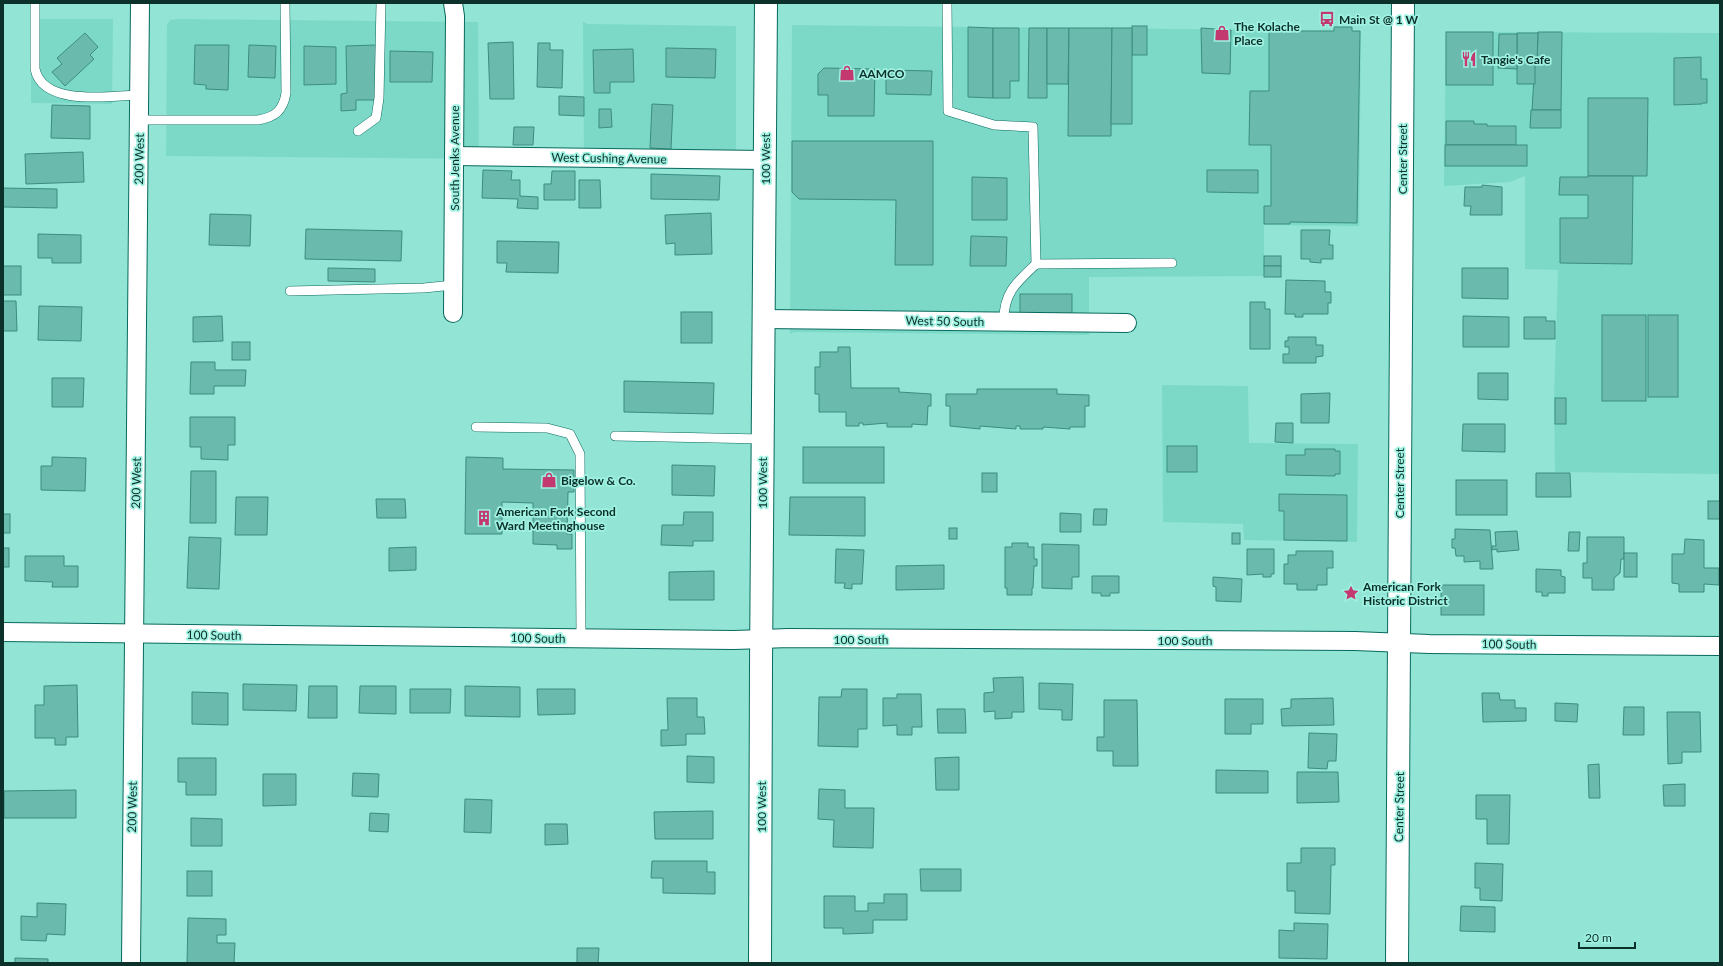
<svg xmlns="http://www.w3.org/2000/svg" width="1723" height="966" font-family="Lato,sans-serif">
<style>
.built{fill:#7cd9c8}
.building{fill:#6abbad;stroke:#3a8d7f}
.lines{fill:none;stroke-linecap:round;stroke-linejoin:round}
.lane-casing{stroke:#086a5e;stroke-width:10}
.street-casing{stroke:#086a5e;stroke-width:20}
.secondary-casing{stroke:#086a5e;stroke-width:24}
.lane{stroke:#fff;stroke-width:9}
.street{stroke:#fff;stroke-width:18}
.secondary{stroke:#fff;stroke-width:22}
.labels{text-anchor:middle;dominant-baseline:central;stroke-width:3.5;stroke-linejoin:round;paint-order:stroke}
.poi-label{font-size:12px;font-weight:bold;fill:#0c302a;stroke:#9ff1e1;text-anchor:start}
.street-label{font-size:12px;fill:#0c302a;stroke:#9ff1e1}
</style>
<rect width="100%" height="100%" fill="#92e4d4"/>
<!-- built -->
<g class="built">
<path d="M31,19H113L112,104L31,103Z"/>
<path d="M178,19L478,22L479,159L166,156L167,25L170,20Z"/>
<path d="M583,22L588,24L736,26V161L584,160Z"/>
<path d="M792,25L1361,31L1359,226L1264,225V276L1089,277V335L794,332L790,334Z"/>
<path d="M1446,32L1720,33V474L1555,472L1554,399L1558,270L1525,269V176L1510,182L1444,186Z"/>
<path d="M1162,385L1248,386L1249,443L1358,444L1357,542L1244,540L1243,524L1163,522Z"/>
</g>
<!-- building -->
<g class="building">
<rect x="1132" y="26" width="15" height="29"/>
<path d="M968,27L993,28V98L968,97Z"/>
<path d="M1334,27H1352V31H1360L1357,223L1290,222V224H1264V206H1271V145H1249L1250,91H1269V31H1334Z"/>
<path d="M993,28H1019V81H1010V98H993Z"/>
<path d="M1029,28H1047V98H1028Z"/>
<path d="M1047,28H1069L1068,84H1047Z"/>
<path d="M1069,28H1112L1111,136H1068Z"/>
<path d="M1112,28H1132V124H1111Z"/>
<path d="M1201,28L1231,30L1230,74L1202,73Z"/>
<rect x="1446" y="32" width="47" height="53"/>
<path d="M1538,32H1562L1561,110H1532L1535,62H1537Z"/>
<path d="M85,33L98,47L90,55L94,59L65,86L52,72L62,64L57,58Z"/>
<path d="M1517,33H1538L1537,62H1535V84H1517Z"/>
<path d="M1499,34H1517V69L1498,68Z"/>
<path d="M513,42L514,99H490L488,43Z"/>
<path d="M538,43H550V50H563L562,88L537,87Z"/>
<path d="M195,45H229L228,90L206,89V85L194,84Z"/>
<path d="M249,45L276,46L275,78L248,77Z"/>
<path d="M376,45V100H356V110L341,111V94L347,93L346,46Z"/>
<path d="M304,46L336,47V84L304,85Z"/>
<path d="M666,48L716,49L715,78L666,77Z"/>
<path d="M633,49L634,82H610V93H594L593,50Z"/>
<path d="M390,51L433,52L432,82H390Z"/>
<path d="M1701,57V79H1707V103H1702V104L1674,105V58Z"/>
<path d="M824,68L875,69L874,116H828V95H818V74Z"/>
<path d="M886,70L932,71L931,95L886,94Z"/>
<path d="M559,96L584,97V116L559,115Z"/>
<path d="M1588,98H1648L1647,176H1588Z"/>
<path d="M652,104L673,105L671,149L650,148Z"/>
<path d="M52,105L90,106V139L51,138Z"/>
<path d="M599,109H611L612,127L599,128Z"/>
<path d="M1531,110H1561V128H1530Z"/>
<path d="M1446,121H1474V124H1487V126H1516V145H1446Z"/>
<path d="M514,127H534L533,145H513Z"/>
<path d="M792,141H933V265H895L896,200L799,199L792,192Z"/>
<rect x="1445" y="145" width="82" height="21"/>
<path d="M83,152L84,182L26,184L25,154Z"/>
<path d="M483,170L512,171L511,180H520V196L538,197V209L517,208L518,199L482,198Z"/>
<path d="M1207,170H1258V193L1207,192Z"/>
<path d="M552,171H575V200H544V184H551Z"/>
<path d="M651,174L720,176L719,200L651,199Z"/>
<path d="M1588,176H1633L1632,264L1560,263V218H1588V195H1559L1560,177H1588Z"/>
<path d="M972,177L1007,178V220H972Z"/>
<path d="M579,180H600L601,208H579Z"/>
<path d="M1482,185L1502,187V215H1470L1471,206H1464L1465,187H1482Z"/>
<path d="M3,188L57,189V208L3,207Z"/>
<path d="M711,213L712,254L675,255V243L666,244L665,215Z"/>
<path d="M210,214L251,215L250,246L209,245Z"/>
<path d="M306,229L402,231L401,261L305,259Z"/>
<path d="M1301,230H1330L1329,245H1333V259H1321V263L1310,262V259H1301Z"/>
<path d="M38,234L81,235V263H52V258H38Z"/>
<path d="M971,236L1007,237L1006,266H970Z"/>
<path d="M497,241L559,242L558,273L506,272L507,263H497Z"/>
<rect x="1264" y="256" width="17" height="10"/>
<rect x="3" y="266" width="18" height="29"/>
<rect x="1264" y="266" width="17" height="11"/>
<path d="M328,268L375,269V282L328,281Z"/>
<path d="M1462,268H1508V299L1462,298Z"/>
<path d="M1286,280L1325,281V292H1331V303H1328V314H1303V317H1295V314H1285Z"/>
<rect x="1020" y="294" width="52" height="22"/>
<path d="M3,301H16L17,331H3Z"/>
<path d="M1250,302H1265V309H1270V349H1250Z"/>
<path d="M39,306L82,307L81,341L38,340Z"/>
<rect x="681" y="312" width="31" height="31"/>
<rect x="1602" y="315" width="44" height="86"/>
<rect x="1648" y="315" width="30" height="82"/>
<path d="M222,316L223,341L193,342V317Z"/>
<path d="M1463,316L1509,317V347H1463Z"/>
<path d="M1524,317H1546V321H1555V339H1524Z"/>
<path d="M1288,337H1316V345H1323V356L1316,357V363H1283V354H1289V347H1285V341H1288Z"/>
<rect x="232" y="342" width="18" height="18"/>
<path d="M838,347H850L851,388H899V392L931,394V406H928L927,425L912,424V427H887V423L863,425V423H859V426H846V412H819V394H815V367H820V352H838Z"/>
<path d="M191,362H215V370H246L245,386H214V394H190Z"/>
<path d="M1478,373H1508V400L1478,399Z"/>
<path d="M52,378H84L83,407H52Z"/>
<path d="M624,381L714,383L713,414L624,412Z"/>
<path d="M977,389H1057V394L1089,395V406H1085V427H1070V429L1043,427V429H1020V426H1016V429L980,426V429L950,426V406H946V394H977Z"/>
<path d="M1328,393H1330L1329,423H1301V394Z"/>
<rect x="1555" y="398" width="11" height="26"/>
<path d="M190,417H235V445H228V460L201,459V447H190Z"/>
<path d="M1276,423H1293V443L1275,442Z"/>
<path d="M1463,424H1505V452L1462,451Z"/>
<rect x="1167" y="446" width="30" height="26"/>
<rect x="803" y="447" width="81" height="36"/>
<path d="M1305,449H1335V451H1340V474H1335V476L1286,475V455H1305Z"/>
<path d="M52,457L86,458L85,491L41,490V466H52Z"/>
<path d="M466,457L503,458V469L574,470V492H568L567,534H572V549H557V545L533,544V503L502,502V534H465Z"/>
<path d="M672,465L715,466L714,496L672,495Z"/>
<path d="M191,471H216V523H190Z"/>
<rect x="982" y="473" width="15" height="19"/>
<path d="M1536,473H1570L1571,497H1536Z"/>
<rect x="1456" y="480" width="51" height="35"/>
<path d="M1279,494L1347,495V541L1284,540V511H1279Z"/>
<path d="M236,497H268L267,535H235Z"/>
<path d="M790,497H865V536L789,535Z"/>
<path d="M376,499H405L406,518H377Z"/>
<rect x="1708" y="501" width="12" height="18"/>
<path d="M1094,509H1107L1106,525H1093Z"/>
<path d="M684,512H713V541H693V546L661,545L662,525H683Z"/>
<path d="M1060,513L1081,514V532H1060Z"/>
<rect x="3" y="514" width="7" height="19"/>
<rect x="949" y="528" width="8" height="11"/>
<path d="M1455,529L1490,530L1493,569H1480V561L1464,562V556H1456L1455,548H1452V539H1455Z"/>
<path d="M1517,531L1519,550L1497,552V549L1492,550V546H1496L1495,532Z"/>
<path d="M1569,532H1580L1579,551H1568Z"/>
<rect x="1232" y="533" width="8" height="11"/>
<path d="M189,537L221,538L219,589L187,588Z"/>
<path d="M1587,537H1624V559H1621L1620,573L1614,578V590H1592V578H1583V563H1587Z"/>
<path d="M1685,539L1704,540V568H1719V585L1704,584V592H1679V584L1672,583V554H1684Z"/>
<path d="M1012,543H1028V547H1034V559H1037V566H1034L1033,588H1032V595H1007V588H1005V547H1012Z"/>
<path d="M1042,544L1079,545V577H1072V589L1042,588Z"/>
<path d="M416,547V570L389,571V548Z"/>
<rect x="3" y="548" width="6" height="19"/>
<path d="M836,549L864,550L862,584H852V589L844,588L845,583H835Z"/>
<path d="M1247,549H1274V574H1271V577H1263V574L1247,575Z"/>
<path d="M1296,551H1333V568H1327V585H1317V590H1297V584H1284V564H1288V555H1296Z"/>
<rect x="1624" y="553" width="13" height="24"/>
<path d="M25,556H64V566H78V587H52L53,582L25,581Z"/>
<path d="M944,565V589L896,590V566Z"/>
<path d="M1536,569L1561,570V576L1565,577V593H1548V596H1542V592H1536Z"/>
<path d="M714,571V600H669V572Z"/>
<path d="M1092,576H1119V593H1110V596H1101V593H1092Z"/>
<path d="M1213,577L1242,579L1241,602L1216,601V587L1213,586Z"/>
<rect x="1441" y="585" width="43" height="30"/>
<path d="M1023,677L1024,712H1012V718L995,719V711L984,712V693L994,692L993,678Z"/>
<path d="M1039,683L1073,684L1072,720H1062V710L1039,709Z"/>
<path d="M243,684L297,685L296,711L243,710Z"/>
<path d="M77,685L78,737H66V745H55V738H35V705H44V686Z"/>
<path d="M309,686H337V718H308Z"/>
<path d="M360,686H396V714L359,713Z"/>
<path d="M465,686L520,687V717L465,716Z"/>
<path d="M410,689H451L450,713H410Z"/>
<path d="M537,689H575V714L538,715Z"/>
<path d="M842,689H867V729H858V747L818,746L819,697H841Z"/>
<path d="M192,692L228,693V725L192,724Z"/>
<path d="M1482,693H1499L1500,700H1515V708H1526V721L1483,722Z"/>
<path d="M897,694H921L922,727H912V735H897V725L883,726V698H897Z"/>
<path d="M667,698H697V717H704L705,734H686V745L661,746V730H668Z"/>
<path d="M1333,698L1334,725L1282,726L1281,709L1291,708V699Z"/>
<path d="M1225,699H1263V724H1251V734H1225Z"/>
<path d="M1104,700H1137L1138,766H1113V751H1097V737H1104Z"/>
<path d="M1555,703L1578,704L1577,722L1555,721Z"/>
<path d="M1624,707H1644V735H1623Z"/>
<path d="M937,709H965L966,733H938Z"/>
<path d="M1667,712H1700L1701,752H1682V763L1668,764Z"/>
<path d="M1309,733L1337,734L1336,761H1328L1327,769L1308,768Z"/>
<path d="M687,756L714,757V783L687,782Z"/>
<path d="M959,757V790H936L935,758Z"/>
<path d="M178,758H216V795H186V782H178Z"/>
<path d="M1599,764L1600,798H1589L1588,765Z"/>
<path d="M1216,770L1268,771V793H1216Z"/>
<path d="M1297,772H1338L1339,802L1297,803Z"/>
<path d="M353,773L379,774L378,797L352,796Z"/>
<path d="M263,774H296V805L263,806Z"/>
<path d="M1685,784V806H1664L1663,785Z"/>
<path d="M819,789L845,790V808H874L873,848L833,847L834,820L818,819Z"/>
<path d="M76,790V818H4V791Z"/>
<path d="M1476,795H1510L1509,844H1487V819H1476Z"/>
<path d="M465,799L492,800L491,833L464,832Z"/>
<path d="M713,811V839H655L654,812Z"/>
<path d="M370,813L389,814L388,832L369,831Z"/>
<path d="M191,818L222,819V846H191Z"/>
<path d="M545,824H567L568,844L545,845Z"/>
<path d="M1301,848H1335V865H1331L1330,914L1295,913V891H1287V863H1301Z"/>
<path d="M652,861H707V872H715V894L663,893V878H651Z"/>
<path d="M1475,863L1503,864L1502,901L1480,900V888H1475Z"/>
<path d="M920,869H961V891H921Z"/>
<rect x="187" y="871" width="25" height="25"/>
<path d="M884,894H907V920H873V933L843,934V928H824V896H855V911H868V903H884Z"/>
<path d="M37,903L66,904L65,935L47,934L46,941L21,940V916L37,917Z"/>
<path d="M1461,906L1495,907V932L1460,931Z"/>
<path d="M188,918L226,919V935H217V943H235L234,963H187Z"/>
<path d="M1294,923L1328,924L1327,959L1279,958V930L1294,931Z"/>
<path d="M577,948H599L598,963H577Z"/>
<path d="M15,958L48,959V963H15Z"/>
</g>
<g class="lines">
<defs>
<g id="lane">
<path d="M35,3V69C43,107 110,96 139,95"/>
<path d="M947,3L948,111L994,125L1033,127L1036,264C1017,282 1003,293 1004,322"/>
<path d="M139,120H258C275,117 283,111 286,93L285,3"/>
<path d="M358,131L376,118L379,98L381,3"/>
<path d="M1036,264L1172,263"/>
<path d="M290,291L424,288L453,285"/>
<path d="M476,427L547,428L570,434L580,454L581,638"/>
<path d="M615,436L763,439"/>
</g>
<g id="street">
<path d="M453,3L455,16L453,313"/>
<path d="M454,156L765,160"/>
<path d="M764,319L1127,323"/>
<path d="M3,632L734,640L788,638L1355,641L1429,644L1720,646"/>
<path d="M131,963L140,3"/>
</g>
<g id="secondary">
<path d="M760,963L761,665L766,3"/>
<path d="M1397,963L1403,3"/>
</g>
</defs>
<!-- lane casing -->
<use href="#lane" class="lane-casing"/>
<!-- street casing -->
<use href="#street" class="street-casing"/>
<!-- secondary casing -->
<use href="#secondary" class="secondary-casing"/>
<!-- lane -->
<use href="#lane" class="lane"/>
<!-- street -->
<use href="#street" class="street"/>
<!-- secondary -->
<use href="#secondary" class="secondary"/>
</g>
<!-- icons -->
<defs>
<symbol id="bus-bare" viewBox="-9 -9 18 18"><path d="M-5-6H5V4H4V6H2V4H-2V6H-4V4H-5ZM-3.5-4V0h7V-4ZM-3.5 1.2v1.5H-2V1.2ZM2 1.2v1.5H3.5V1.2Z" fill="#c3386f" stroke="#9ff1e1" stroke-width="2.5" paint-order="stroke"/></symbol>
<symbol id="shop-bare" viewBox="-9 -9 18 18"><path d="M-5-2.5h2.3a2.7 3.5 0 0 1 5.4 0H5L5.5 6h-11ZM-1.5-2.5h3a1.5 2.3 0 0 0-3 0Z" fill="#c3386f" stroke="#9ff1e1" stroke-width="2.5" paint-order="stroke"/></symbol>
<symbol id="restaurant-bare" viewBox="-9 -9 18 18"><path d="M-5-6h1v4h1v-4h1v4h1v-4h1v5L-1.5 .5V6h-2V.5L-5-1ZM5-6V6H3V1.5H1.5Q1.5-4 5-6Z" fill="#c3386f" stroke="#9ff1e1" stroke-width="2.5" paint-order="stroke"/></symbol>
<symbol id="building-bare" viewBox="-9 -9 18 18"><path d="M-4-6H4V6H1V3H-1V6H-4ZM-2.5-4.3h1.7v1.8h-1.7ZM.8-4.3h1.7v1.8H.8ZM-2.5-1h1.7V.8h-1.7ZM.8-1h1.7V.8H.8Z" fill="#c3386f" stroke="#9ff1e1" stroke-width="2.5" paint-order="stroke"/></symbol>
<symbol id="sight-bare" viewBox="-9 -9 18 18"><path d="M0-6L1.8-2.2L6-1.7L2.9 1.2L3.7 5.4L0 3.3L-3.7 5.4L-2.9 1.2L-6-1.7L-1.8-2.2Z" fill="#c3386f" stroke="#9ff1e1" stroke-width="2.5" paint-order="stroke"/></symbol>
</defs>
<g fill-rule="evenodd">
<use href="#bus-bare" x="1316" y="8" width="22" height="22"/>
<use href="#shop-bare" x="1211" y="22" width="22" height="22"/>
<use href="#restaurant-bare" x="1458" y="48" width="22" height="22"/>
<use href="#shop-bare" x="836" y="62" width="22" height="22"/>
<use href="#shop-bare" x="538" y="469" width="22" height="22"/>
<use href="#building-bare" x="473" y="507" width="22" height="22"/>
<use href="#sight-bare" x="1340" y="582" width="22" height="22"/>
</g>
<g class="labels">
<!-- poi labels -->
<g class="poi-label">
<text x="1339" y="19">Main St @ 1 W</text>
<text x="1234" y="26">The Kolache<tspan x="1234" dy="14">Place</tspan></text>
<text x="1481" y="59">Tangie's Cafe</text>
<text x="859" y="73">AAMCO</text>
<text x="561" y="480">Bigelow &amp; Co.</text>
<text x="496" y="511">American Fork Second<tspan x="496" dy="14">Ward Meetinghouse</tspan></text>
<text x="1363" y="586">American Fork<tspan x="1363" dy="14">Historic District</tspan></text>
</g>
<!-- street labels -->
<g class="street-label">
<text transform="translate(454 158) rotate(-90)">South Jenks Avenue</text>
<text transform="translate(609 158) rotate(1)">West Cushing Avenue</text>
<text transform="translate(139 159) rotate(-89)">200 West</text>
<text transform="translate(765 159) rotate(-90)">100 West</text>
<text transform="translate(1402 159) rotate(-90)">Center Street</text>
<text transform="translate(945 321) rotate(1)">West 50 South</text>
<text transform="translate(136 483) rotate(-89)">200 West</text>
<text transform="translate(762 483) rotate(-90)">100 West</text>
<text transform="translate(1399 483) rotate(-90)">Center Street</text>
<text transform="translate(214 635) rotate(1)">100 South</text>
<text transform="translate(538 638) rotate(1)">100 South</text>
<text x="861" y="639">100 South</text>
<text x="1185" y="640">100 South</text>
<text transform="translate(1509 644) rotate(1)">100 South</text>
<text transform="translate(132 807) rotate(-89)">200 West</text>
<text transform="translate(761 807) rotate(-90)">100 West</text>
<text transform="translate(1399 807) rotate(-89)">Center Street</text>
</g>
</g>
<!-- border -->
<rect width="1723" height="966" fill="none" stroke="#0c302a" stroke-width="8"/>
<!-- scale -->
<path d="M1579 942v6h56v-6" fill="none" stroke="#0c302a" stroke-width="2"/>
<text x="1585" y="942" font-size="12" fill="#0c302a" stroke="#9ff1e1" stroke-width="3" paint-order="stroke">20 m</text>
</svg>
